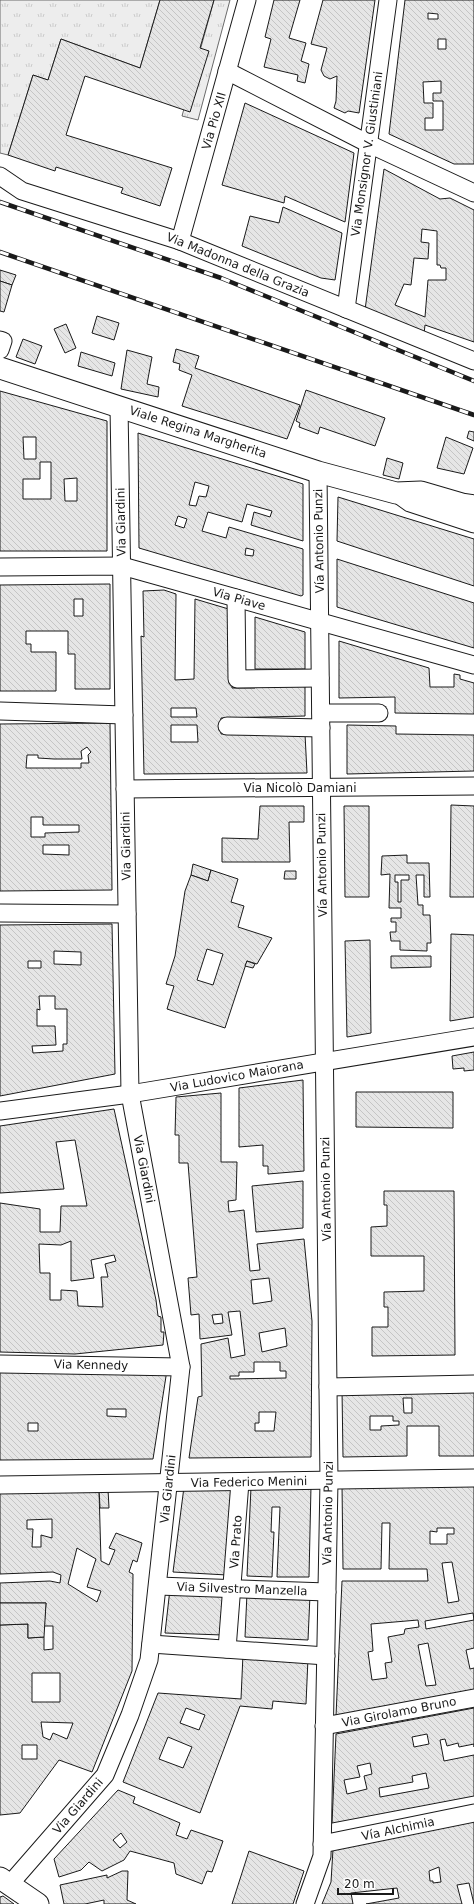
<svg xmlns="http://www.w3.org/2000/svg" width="474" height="1904" font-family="'DejaVu Sans',sans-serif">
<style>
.park{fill:url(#park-tufts);stroke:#6a6a6a}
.building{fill:url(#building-back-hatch);stroke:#1a1a1a;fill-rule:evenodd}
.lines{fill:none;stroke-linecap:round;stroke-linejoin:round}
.minor-casing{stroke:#1a1a1a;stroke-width:19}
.tertiary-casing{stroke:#1a1a1a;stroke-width:23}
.minor{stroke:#fff;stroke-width:17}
.tertiary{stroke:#fff;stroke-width:21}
.rail-casing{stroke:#1a1a1a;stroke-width:4.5}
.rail{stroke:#fff;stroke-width:3;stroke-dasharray:9;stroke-linecap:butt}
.labels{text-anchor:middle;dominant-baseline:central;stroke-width:3;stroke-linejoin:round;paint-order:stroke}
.street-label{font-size:12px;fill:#1a1a1a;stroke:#fff}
</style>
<defs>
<pattern id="park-tufts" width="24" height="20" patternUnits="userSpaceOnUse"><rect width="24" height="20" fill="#ededed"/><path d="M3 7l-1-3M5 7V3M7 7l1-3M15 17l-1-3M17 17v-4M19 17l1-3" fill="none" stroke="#cbcbcb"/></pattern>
<pattern id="building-back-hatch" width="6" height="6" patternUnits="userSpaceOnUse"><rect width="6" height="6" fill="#e6e6e6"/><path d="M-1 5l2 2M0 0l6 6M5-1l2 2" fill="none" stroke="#c5c5c5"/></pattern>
</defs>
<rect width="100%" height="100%" fill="#fff"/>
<!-- park -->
<g class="park">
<path d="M0,0H160L140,68L61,39L48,80L33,75L8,155L0,153Z"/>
<path d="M214,0H230L198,120L182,116Z"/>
</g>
<!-- building -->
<g class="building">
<path d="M160,0H214L200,48L209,51L190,112L85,76L66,135L172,168L160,206L121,193L123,188L56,167L55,171L8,155L33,75L48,80L61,39L140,68Z"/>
<path d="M274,0H300L289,38L306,43L301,61L309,64L305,83L297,81L298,75L264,67L271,39L265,37Z"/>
<path d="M323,0H375L359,113L348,111L345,113L334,108L336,101L337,76L330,79L324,76L321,70L327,48L311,44Z"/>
<path d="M405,0H474V164H454L389,134ZM428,13L438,14V19H428ZM438,39H446V49H438ZM441,81V93H433V101H443V130H425V118H433V103H424L423,82Z"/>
<path d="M245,103L354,153L345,222L285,196L284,203L222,185Z"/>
<path d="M384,169L440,199L450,198L474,210V342L425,325L424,334L365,310ZM422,229L437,231V265H440L441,268H446V280H428L425,317L395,305L404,284L411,285L414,258L428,259L429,243L421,242Z"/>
<path d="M283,207L342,233L335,280L321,278L242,246L250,216L279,223Z"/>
<path d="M0,270L16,275L12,285L0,281Z"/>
<path d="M0,281L12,285L4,312L0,311Z"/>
<path d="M97,316L119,323L114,340L92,333Z"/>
<path d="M66,324L76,348L65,353L54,329Z"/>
<path d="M23,339L42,346L35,364L16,357Z"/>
<path d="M176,349L199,356L195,368L300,405L287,439L182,406L192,375L179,370L180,364L173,362Z"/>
<path d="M127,350L152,357L147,384L159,387L158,397L121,389Z"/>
<path d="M81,352L115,363L112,376L78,366Z"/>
<path d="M306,390L385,418L375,446L320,427L318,434L299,427L300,423L296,421Z"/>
<path d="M0,391L107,421V551H0ZM23,437H36V459H24ZM40,462H51V499H23V479H40ZM77,478V501H65L64,479Z"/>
<path d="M469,431L474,432V441L467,438Z"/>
<path d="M138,433L303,484V541L251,525L254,512L270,517L272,511L247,504L242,522L208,512L202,531L226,538L229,527L303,549V595L301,596L139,548ZM195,482L209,486L206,497L199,496L196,506L189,505ZM178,516L187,519L184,528L175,525ZM246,548L254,550L253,556L245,555Z"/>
<path d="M446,437L473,448L464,474L437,468Z"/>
<path d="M387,458L403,463L399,479L383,475Z"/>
<path d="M338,497L474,539V586L337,541Z"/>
<path d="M337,559L474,603V648L337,607Z"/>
<path d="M110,584V689H75V654H68V631H26V644H31V652H56V691H0V585ZM74,599H83V616H74Z"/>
<path d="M164,590L176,594L175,680L194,679L195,599L232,610V688H255V684H305V716L221,718V734H305L307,773L144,774L141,636L144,637L143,591ZM171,708H196L197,717H171ZM171,725H197L198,742H171Z"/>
<path d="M255,617L305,632V669H255Z"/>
<path d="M339,641L429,668L430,687H454V674L460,675V679L474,683V714L395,713V697L339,698Z"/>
<path d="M110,723L112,890L0,891V724ZM87,747L91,752L88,755L89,763H81V768H26L27,755H38V758L54,759H82L81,751ZM31,817H43V825H79V832L45,833V837H31ZM43,845H69V855L43,854Z"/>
<path d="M347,725L396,726V734L474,735V771L347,774Z"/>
<path d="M451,805L474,806V897H450Z"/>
<path d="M260,806H304V822H289L290,862H222V838L258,839Z"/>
<path d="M344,806H369V897H345Z"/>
<path d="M407,855V863H429L430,897H424V875H416L418,905H423V915H430L431,943H427V951L400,950V941H391L390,932H396V922H391V918H401V908H389L390,874L381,875L382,856ZM395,875H409V880H401V902H398V882H395Z"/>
<path d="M193,864L211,870L208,881L191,875Z"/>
<path d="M211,870L238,879L231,902L244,906L238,927L272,938L257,964L247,961L225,1028L167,1009L174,986L166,984L175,956L185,891L191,875L208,881ZM207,949L223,954L213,985L197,980Z"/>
<path d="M285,871H296V879H284Z"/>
<path d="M112,924L115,1074L0,1096V925ZM54,951L81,952V965L54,964ZM28,961H41V968H28ZM39,996H55V1009H67V1044H63V1051L33,1053L32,1046L56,1045L55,1026H37V1009L40,1010Z"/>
<path d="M451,934L474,935V1017L450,1021Z"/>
<path d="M370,940L371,1033L347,1037L345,941Z"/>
<path d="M391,956H431V967L391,968Z"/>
<path d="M247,961L255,964L253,968L245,966Z"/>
<path d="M474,1052V1070L464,1071V1068L453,1069L452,1056Z"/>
<path d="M303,1080L304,1171L268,1174V1166H263V1145L239,1147V1088Z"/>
<path d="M356,1092H453V1128L356,1127Z"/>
<path d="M221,1093V1162H237L236,1200L228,1201L229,1212L244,1210L250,1271L260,1270L257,1244L304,1239L312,1321L311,1457L189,1458L198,1397L202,1396L201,1344L228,1338L231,1358L245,1355L240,1311L228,1312L232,1335L200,1339L199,1314L191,1315L188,1278L197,1277L188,1163H179V1135H175L176,1097ZM269,1278L272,1301L253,1304L251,1280ZM222,1314L223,1323L214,1324L212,1315ZM285,1328L287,1346L262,1352L259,1333ZM254,1362H280V1371H286V1378L230,1379V1376H239V1372H254ZM259,1412H276L274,1431H255V1423H259Z"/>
<path d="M114,1109L156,1300L158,1316L161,1317V1332H164L163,1345L75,1354L0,1352V1203L40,1209V1232H60L61,1206H87L75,1140L56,1142L64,1189L0,1193V1126ZM71,1241V1281L94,1278L91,1260L114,1255L116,1261L105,1264L108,1277H101L103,1307L78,1306L77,1291L61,1290V1300H50V1273H40L39,1244L61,1245Z"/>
<path d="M303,1181V1228L256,1232L252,1186Z"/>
<path d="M384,1191H454L455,1355L372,1356V1327H388V1307H384V1292L424,1291V1256H371V1227L387,1226V1205H384Z"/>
<path d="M0,1369L167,1370L153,1459L0,1460ZM107,1409H126V1417L107,1416ZM28,1423H38V1431H28Z"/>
<path d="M474,1389V1456H439V1426H407V1456L343,1457L342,1390ZM403,1398H412V1413H404ZM370,1416H393V1421H399V1425L381,1426V1430H370Z"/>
<path d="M342,1484H474V1648L466,1650L470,1669L474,1668V1690L336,1716L342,1581H428L427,1569H389L390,1523H382L381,1569H343ZM437,1528H454V1534H447V1544H430V1531L437,1532ZM452,1562L459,1601L448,1603L442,1563ZM473,1613L474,1620L426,1629L425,1621ZM418,1620L419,1627L405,1629L404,1634L388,1637L392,1662L385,1663L387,1678L372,1680L368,1652L373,1651L371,1624ZM428,1643L436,1685L426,1686L418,1645Z"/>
<path d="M311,1486L309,1577H277L280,1507H272L271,1532H274L272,1577L247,1576L251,1487Z"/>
<path d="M184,1487H231L227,1575L173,1572Z"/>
<path d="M99,1489L101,1561L109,1565L115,1550L109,1548L116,1533L142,1543L137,1562L133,1560L129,1572L133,1574L132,1671L92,1772L59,1760L20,1813L0,1815V1625L28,1624V1638L44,1637V1650L53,1649V1626H44L46,1603H0V1583L50,1581L60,1583L61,1575L53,1572L0,1574V1490ZM52,1519V1538L41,1535V1547H32L33,1529H27V1520ZM77,1548L96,1559L87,1587L101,1591L97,1602L68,1584ZM32,1673H60V1702H32ZM41,1722L73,1723L67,1739L53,1733L50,1740L43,1737ZM22,1745H37V1759H22Z"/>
<path d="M99,1489H108L109,1508H100Z"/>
<path d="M170,1589L226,1592L223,1635L165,1633Z"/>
<path d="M247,1593L310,1595L308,1640L245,1637Z"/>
<path d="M0,1603H46L44,1637L28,1638V1624L0,1625Z"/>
<path d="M243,1654L308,1658L306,1704L273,1701L272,1709L240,1706L200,1813L123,1782L158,1693L241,1699ZM186,1708L205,1715L199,1730L180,1723ZM168,1737L192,1747L183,1768L159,1759Z"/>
<path d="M474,1708V1747V1744L459,1747L458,1743L447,1746L445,1739L440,1740L444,1761L474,1755V1796L332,1823L336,1734ZM427,1734L429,1744L414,1747L412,1737ZM370,1763L372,1774L364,1776L367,1789L347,1794L344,1780L360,1777L357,1766ZM426,1773L429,1788L380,1797L379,1788L413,1782L412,1776Z"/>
<path d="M118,1790L135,1797L133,1803L180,1823L176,1835L187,1839L191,1830L223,1841L212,1872L207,1871L202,1884L176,1874L174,1863L130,1851L124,1860L102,1871L89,1862L81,1870L59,1877L54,1859ZM121,1833L127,1842L120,1848L113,1840Z"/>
<path d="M474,1821V1904L469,1883L457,1885L462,1904H366L399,1898L397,1888L351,1893L353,1904H322L331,1882L333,1849ZM439,1867L441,1882L433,1883V1881H430L429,1871Z"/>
<path d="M249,1851L304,1871L293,1904H232Z"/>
<path d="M122,1871H128L127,1900L136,1904H104V1900L85,1904H64L60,1885L107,1875V1878Z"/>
<path d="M3,1896L14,1904H0V1897Z"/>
</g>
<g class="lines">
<defs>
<g id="minor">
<path d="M227,71L369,144L474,193"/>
<path d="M0,176L22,191L180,241L474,361"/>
<path d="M180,241L247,0"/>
<path d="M346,309L388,0"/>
<path d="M0,340L3,341L0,350"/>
<path d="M396,493L410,503L474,524"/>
<path d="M0,567L122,566L474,665"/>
<path d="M236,598L237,679L320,678"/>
<path d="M0,711L124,715"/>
<path d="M321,713H379"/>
<path d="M227,726L321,728"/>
<path d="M125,789L474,786"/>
<path d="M0,913L127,914"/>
<path d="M0,1111L130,1094L474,1037"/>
<path d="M0,1364L181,1367"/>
<path d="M328,1387L474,1384"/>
<path d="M0,1485L474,1478"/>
<path d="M158,1586L327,1592"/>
<path d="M151,1644L326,1656"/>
<path d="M227,1649L240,1482"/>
<path d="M324,1726L474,1698"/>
<path d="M322,1844L474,1813"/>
<path d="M10,1884L105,1775L130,1715L149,1660L181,1367L130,1094L119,406"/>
<path d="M305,1904L322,1856L329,1481L318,472"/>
</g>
<g id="tertiary">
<path d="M0,368L318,472L396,493L421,492L462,504L474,506"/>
<path d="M0,1878L38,1904"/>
</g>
</defs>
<!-- minor casing -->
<use href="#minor" class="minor-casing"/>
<!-- tertiary casing -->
<use href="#tertiary" class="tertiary-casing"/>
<!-- minor -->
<use href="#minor" class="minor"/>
<!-- tertiary -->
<use href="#tertiary" class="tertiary"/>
<defs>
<g id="rail">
<path d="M0,202L221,278L474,381"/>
<path d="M0,252L474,415"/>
</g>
</defs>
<!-- rail casing -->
<use href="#rail" class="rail-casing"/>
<!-- rail -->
<use href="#rail" class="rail"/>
</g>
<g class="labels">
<!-- street labels -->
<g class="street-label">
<text transform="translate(214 121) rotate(-74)">Via Pio XII</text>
<text transform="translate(367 154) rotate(-82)">Via Monsignor V. Giustiniani</text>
<text transform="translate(238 265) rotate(22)">Via Madonna della Grazia</text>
<text transform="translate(198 432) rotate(18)">Viale Regina Margherita</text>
<text transform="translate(121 522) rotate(-91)">Via Giardini</text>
<text transform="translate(319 541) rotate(-91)">Vía Antonio Punzi</text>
<text transform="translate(239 599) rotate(16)">Via Piave</text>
<text x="300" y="788">Via Nicolò Damiani</text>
<text transform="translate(126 846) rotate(-91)">Via Giardini</text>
<text transform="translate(322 865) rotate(-91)">Vía Antonio Punzi</text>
<text transform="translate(237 1076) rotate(-10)">Via Ludovico Maiorana</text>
<text transform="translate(144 1169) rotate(79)">Via Giardini</text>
<text transform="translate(326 1189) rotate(-91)">Vía Antonio Punzi</text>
<text transform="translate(91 1365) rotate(1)">Via Kennedy</text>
<text transform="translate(249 1482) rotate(-1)">Via Federico Menini</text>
<text transform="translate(168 1489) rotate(-84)">Via Giardini</text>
<text transform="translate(328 1513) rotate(-89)">Vía Antonio Punzi</text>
<text transform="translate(236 1542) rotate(-86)">Via Prato</text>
<text transform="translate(242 1589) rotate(2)">Via Silvestro Manzella</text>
<text transform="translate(399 1712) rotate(-11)">Via Girolamo Bruno</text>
<text transform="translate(78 1806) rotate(-49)">Via Giardini</text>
<text transform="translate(398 1829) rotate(-12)">Vía Alchimia</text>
</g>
</g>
<!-- scale -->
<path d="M338 1888v6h55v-6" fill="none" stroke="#1a1a1a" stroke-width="2"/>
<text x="344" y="1888" font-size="12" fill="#1a1a1a" stroke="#ffffff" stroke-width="3" paint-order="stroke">20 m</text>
</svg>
